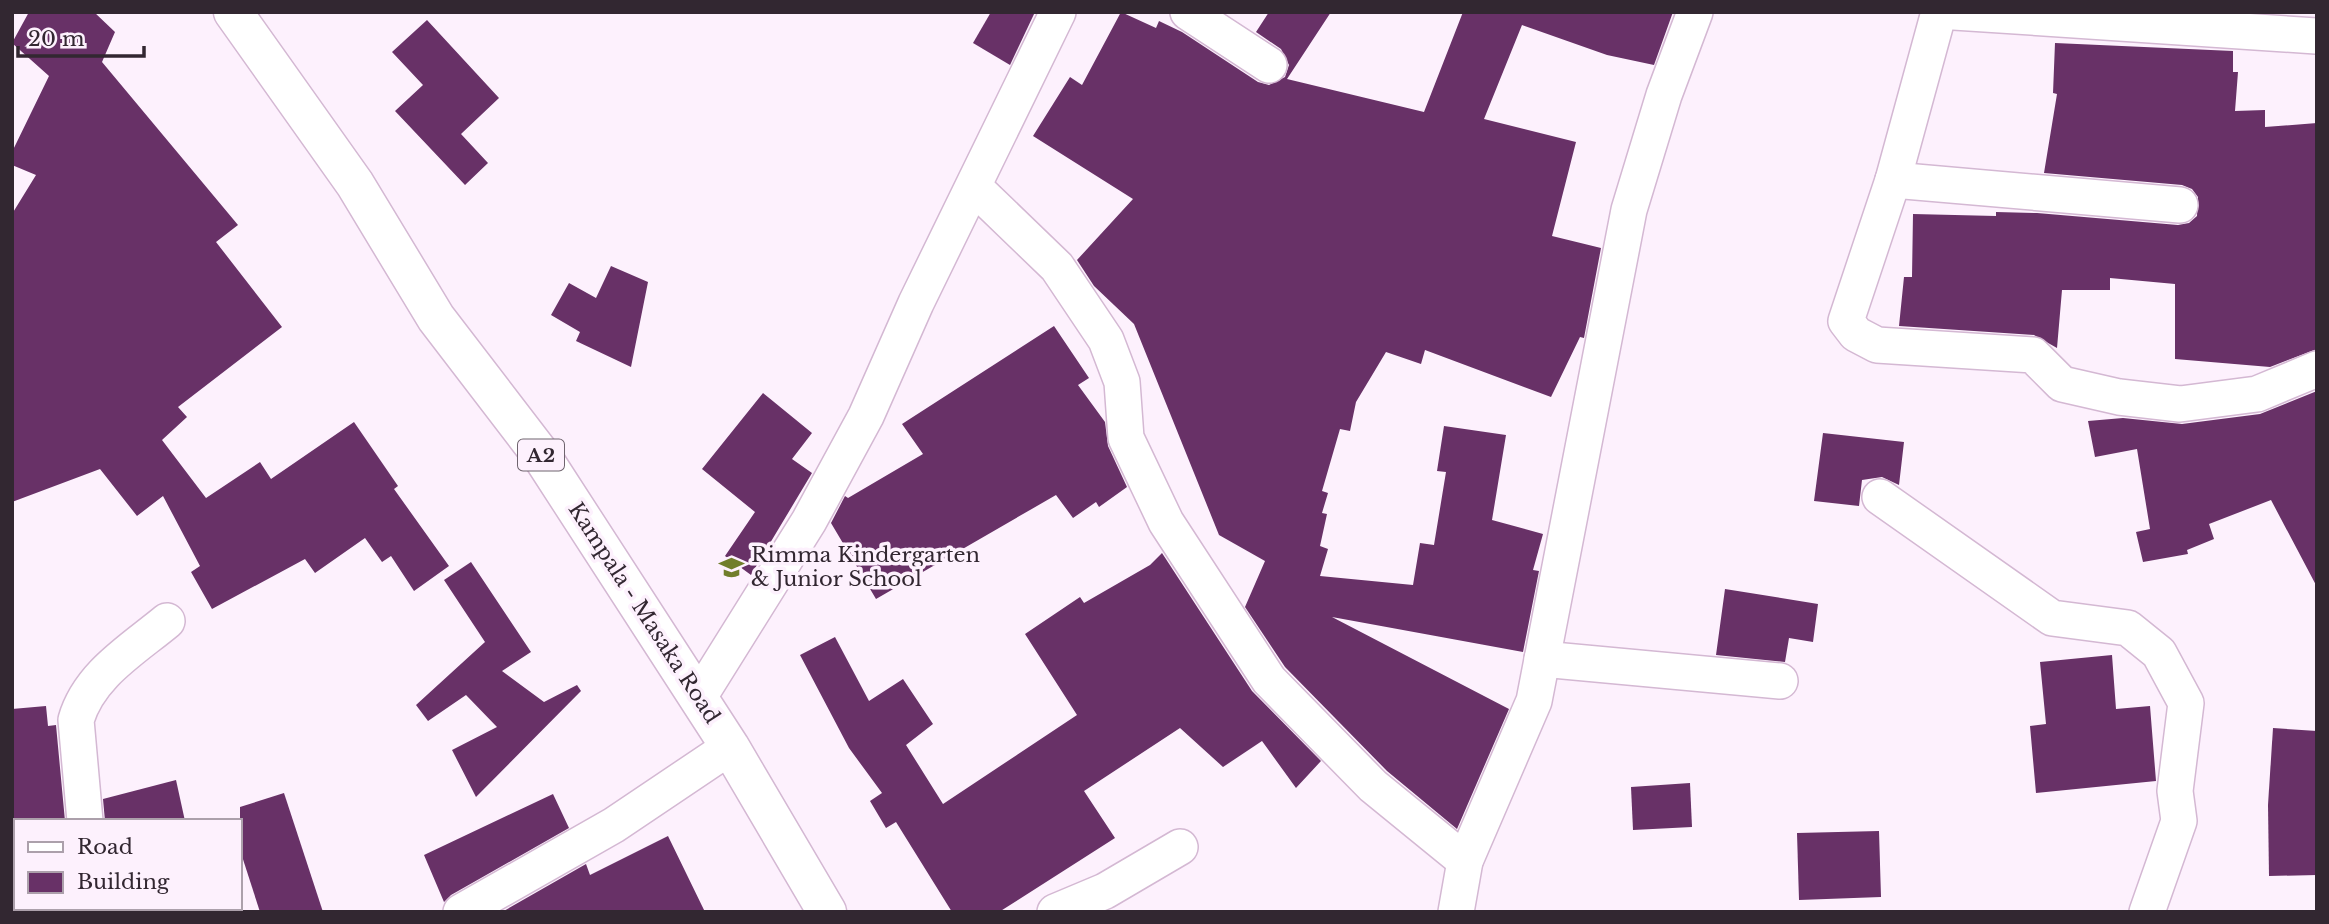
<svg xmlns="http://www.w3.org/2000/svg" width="2329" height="924" font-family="'Libre Baskerville',serif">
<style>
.building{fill:#683167}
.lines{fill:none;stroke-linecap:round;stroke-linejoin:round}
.street-casing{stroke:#d4b8d3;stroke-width:38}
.primary-casing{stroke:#d4b8d3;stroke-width:41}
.street{stroke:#fff;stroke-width:35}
.primary{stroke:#fff;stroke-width:38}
.labels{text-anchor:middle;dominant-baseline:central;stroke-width:7;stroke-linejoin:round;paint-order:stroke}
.shield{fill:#fdf1fd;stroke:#6f646e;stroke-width:2}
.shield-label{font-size:19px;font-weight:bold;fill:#322731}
.poi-label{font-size:21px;fill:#322731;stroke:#fdf1fd;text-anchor:start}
.street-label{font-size:21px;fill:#322731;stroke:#fdf1fd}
</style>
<rect width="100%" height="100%" fill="#fdf1fd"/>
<!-- building -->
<g class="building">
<path d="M29,12H94L115,32L102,62L238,225L216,242L282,327L178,407L187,417L162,440L206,498L260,462L271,479L354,422L398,486L394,489L449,566L414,591L391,556L382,562L365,538L315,573L305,559L212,609L191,572L200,566L163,496L137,516L100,469L12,502V214L36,175L12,165V152L49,76L12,43Z"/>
<path d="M991,12H1035L1010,65L973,43Z"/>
<path d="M1121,12L1156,28L1159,21L1182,32L1258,82L1269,85L1285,77L1289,65L1281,49L1256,32L1269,12H1331L1287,79L1424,112L1463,12H1673L1654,65L1607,55L1522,25L1484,119L1576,142L1552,236L1601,248L1584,338L1580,337L1551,397L1425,350L1421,364L1386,352L1356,402L1350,431L1340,429L1322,491L1328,493L1322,513L1327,514L1320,546L1328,549L1320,576L1413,585L1420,543L1434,545L1446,472L1437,471L1444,426L1506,435L1492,520L1543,534L1533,570L1539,571L1523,652L1332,617L1509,709L1457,829L1387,771L1285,667L1245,607L1265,561L1219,535L1134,324L1094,286L1077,260L1133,199L1033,136L1070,77L1082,85Z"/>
<path d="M427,20L499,98L461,134L488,163L465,185L395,111L423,85L392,52Z"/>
<path d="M2055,43L2233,51V72H2238L2235,111L2265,110V127L2317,123V349L2270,367L2175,359V284L2110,278V290H2062L2057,348L2034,335L1899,326L1904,277H1912L1913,214L1996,216V212L2037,213L2178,225L2189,223L2197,216L2198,197L2192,189L2182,185L2044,173L2057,94L2053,93Z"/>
<path d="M611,266L648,282L631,367L576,341L580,332L551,315L569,283L596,298Z"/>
<path d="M1054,326L1089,378L1078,385L1105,422L1108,446L1127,487L1099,507L1096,502L1073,518L1056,495L876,599L831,523L845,496L848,498L923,454L902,424Z"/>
<path d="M2317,391V587L2271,500L2209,524L2214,539L2187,550L2188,554L2143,562L2136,532L2150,529L2137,449L2095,457L2088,421L2123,418L2182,424L2260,414Z"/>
<path d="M763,393L812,433L792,459L812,473L751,575L725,556L755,512L702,469Z"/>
<path d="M1823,433L1904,442L1899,485L1882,477L1862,480L1859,506L1814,501Z"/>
<path d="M1162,553L1252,691L1321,761L1296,788L1262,741L1223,767L1180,728L1084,791L1115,838L999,912H952L896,822L886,828L870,801L882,793L849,748L800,655L835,637L869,701L903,679L933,724L906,745L943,804L1077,715L1025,634L1080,597L1084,603L1150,565Z"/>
<path d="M471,562L531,652L502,671L544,702L577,685L581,691L476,797L452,750L497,727L466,695L428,721L416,705L485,642L444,580Z"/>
<path d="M1725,589L1818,604L1813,642L1789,638L1785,662L1716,655Z"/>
<path d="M2112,655L2116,709L2150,706L2156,781L2036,793L2030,726L2046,724L2040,662Z"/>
<path d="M46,706L48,726L56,725L65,821H12V709Z"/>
<path d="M2273,728L2317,731V875L2269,876L2268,805Z"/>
<path d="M176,780L185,821H105L103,799Z"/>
<path d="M1690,783L1692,827L1633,830L1631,787Z"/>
<path d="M284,793L323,912H260L240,850V807Z"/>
<path d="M553,794L569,828L451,895L444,902L424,855Z"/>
<path d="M1879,831L1881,897L1799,900L1797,833Z"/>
<path d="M668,836L705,912H502L586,864L590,875Z"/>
</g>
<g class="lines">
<defs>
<g id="street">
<path d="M1188,12L1269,65"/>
<path d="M1939,12L1893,180L1846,321L1856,334L1877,345L2033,355L2062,384L2119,397L2180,404L2257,394L2317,369"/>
<path d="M1954,12L2316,36"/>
<path d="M1893,180L2180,205"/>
<path d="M974,187L1057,267L1106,340L1122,382L1126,438L1166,522L1269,680L1373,786L1465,861"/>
<path d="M1880,497L2052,618L2128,628L2159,653L2186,703L2175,791L2179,821L2147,912"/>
<path d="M1542,659L1780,681"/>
<path d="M699,697L809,521L866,416L916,303L1058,12"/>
<path d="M85,821L76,720C89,675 132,650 167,621"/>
<path d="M101,908V912"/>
<path d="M461,912L614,825L730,747"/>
<path d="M1055,912L1105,891L1180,847"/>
<path d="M1456,912L1465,861L1534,701L1629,210L1664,95L1695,12"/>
</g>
<path id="primary" d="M233,12L355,184L436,318L541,455L730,747L827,912"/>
</defs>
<!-- street casing -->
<use href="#street" class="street-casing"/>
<!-- primary casing -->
<use href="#primary" class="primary-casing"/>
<!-- street -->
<use href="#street" class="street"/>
<!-- primary -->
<use href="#primary" class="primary"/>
</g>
<!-- icons -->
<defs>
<symbol id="school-bare" viewBox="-9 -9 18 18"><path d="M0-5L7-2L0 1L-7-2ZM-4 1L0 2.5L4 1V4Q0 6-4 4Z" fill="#717e2b" stroke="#fdf1fd" stroke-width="2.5" paint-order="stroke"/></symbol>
</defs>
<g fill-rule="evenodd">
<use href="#school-bare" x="714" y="550" width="35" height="35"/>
</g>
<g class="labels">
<!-- shield labels -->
<rect class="shield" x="518" y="439.5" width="46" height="31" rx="5"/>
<g class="shield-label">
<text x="541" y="455">A2</text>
</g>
<!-- poi labels -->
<g class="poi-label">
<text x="751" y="555">Rimma Kindergarten<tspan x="751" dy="24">&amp; Junior School</tspan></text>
</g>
<!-- street labels -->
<g class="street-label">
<text transform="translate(644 613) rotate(57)">Kampala - Masaka Road</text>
</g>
</g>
<!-- border -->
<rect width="2329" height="924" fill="none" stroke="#322731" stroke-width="28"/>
<!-- legend -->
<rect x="14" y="819" width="228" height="91" fill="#fdf1fd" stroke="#aca0ab" stroke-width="2"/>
<rect x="28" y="842" width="35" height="10" fill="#ffffff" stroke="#aca0ab" stroke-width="2"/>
<text x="77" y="854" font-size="21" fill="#322731">Road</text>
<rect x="28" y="872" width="35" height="21" fill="#683167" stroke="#aca0ab" stroke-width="2"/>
<text x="77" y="889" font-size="21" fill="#322731">Building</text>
<!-- scale -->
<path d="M18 46v10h126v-10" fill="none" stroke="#322731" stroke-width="3.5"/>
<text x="28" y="46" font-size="21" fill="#322731" stroke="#fdf1fd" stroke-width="5" paint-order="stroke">20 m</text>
</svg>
